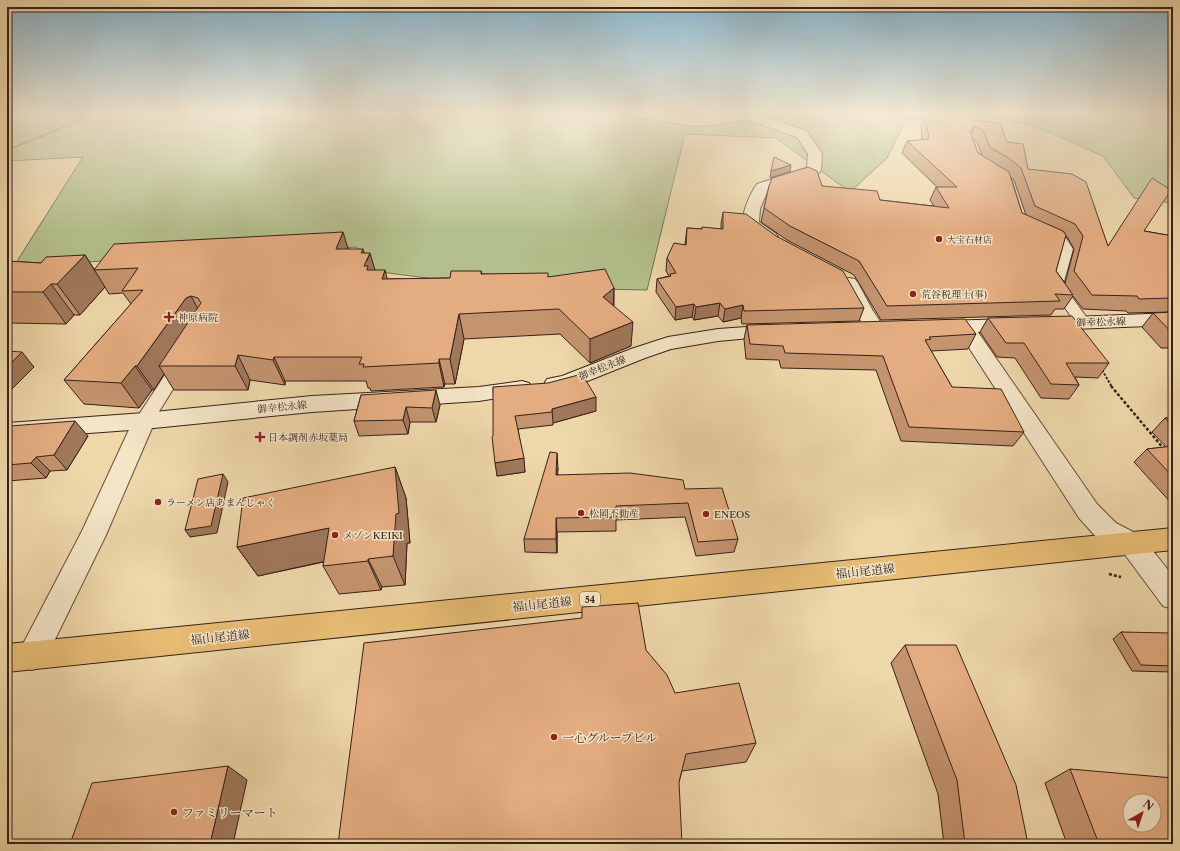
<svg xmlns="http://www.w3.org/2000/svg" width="1180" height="851" font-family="'Libre Caslon Text','Noto Serif JP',serif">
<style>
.green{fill:#b3bf8c;stroke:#747053}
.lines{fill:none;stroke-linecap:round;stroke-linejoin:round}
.service-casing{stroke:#644f3e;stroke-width:2}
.minor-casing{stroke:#644f3e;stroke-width:2}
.secondary-casing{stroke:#36221a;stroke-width:2}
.primary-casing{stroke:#36221a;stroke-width:2}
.path-far2{stroke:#36221a;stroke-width:1.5;stroke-dasharray:2 1.5;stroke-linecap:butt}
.path-far1{stroke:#36221a;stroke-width:2;stroke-dasharray:2.5 1.5;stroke-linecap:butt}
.path{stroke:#36221a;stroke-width:2.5;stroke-dasharray:3 2;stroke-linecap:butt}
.service{fill:#f4e5c7;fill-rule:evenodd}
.minor{fill:#f4e5c7;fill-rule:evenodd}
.secondary{fill:#f4e5c7;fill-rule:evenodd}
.primary{fill:#e7bc74;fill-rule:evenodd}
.wall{fill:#c4946f;stroke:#36221a;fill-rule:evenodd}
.shaded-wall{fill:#a0785a;stroke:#36221a}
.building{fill:#e4ac81;stroke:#36221a;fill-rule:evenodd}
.poi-dot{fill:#8f2418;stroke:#f4e5c7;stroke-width:1.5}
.labels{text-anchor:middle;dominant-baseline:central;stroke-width:3;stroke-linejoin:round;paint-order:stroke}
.far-poi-label{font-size:9px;fill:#36221a;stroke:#f4e5c7;text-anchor:start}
.shield{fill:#f4e5c7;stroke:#6f5c4e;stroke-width:1}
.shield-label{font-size:9px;font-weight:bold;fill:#36221a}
.poi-label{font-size:10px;fill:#36221a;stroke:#f4e5c7;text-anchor:start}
.street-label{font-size:10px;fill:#36221a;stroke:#f4e5c7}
.near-street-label{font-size:12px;fill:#36221a;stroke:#f4e5c7}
.near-poi-label{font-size:12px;fill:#36221a;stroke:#f4e5c7;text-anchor:start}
</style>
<rect width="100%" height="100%" fill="#eed7a9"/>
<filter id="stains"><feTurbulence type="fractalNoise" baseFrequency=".005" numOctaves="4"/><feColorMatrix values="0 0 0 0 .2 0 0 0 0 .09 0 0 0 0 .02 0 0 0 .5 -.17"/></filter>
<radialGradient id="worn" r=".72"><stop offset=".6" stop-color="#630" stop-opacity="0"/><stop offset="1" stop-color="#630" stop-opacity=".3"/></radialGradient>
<!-- green -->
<path class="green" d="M7,113H1173V203L1134,198L1103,156L1032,125L959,113L906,120L887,158L850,192L776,138L685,134L647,290L496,287L350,268L357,247L14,266L83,157L7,161Z"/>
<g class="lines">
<defs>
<g id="service">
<path d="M1042,229L1066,238L1073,249L1063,285L1090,322L1087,325L1082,327L1077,325L1049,285L1059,249L1056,244L1037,236L1035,233L1037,230Z"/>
<path d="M182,357L188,358L190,362L150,426L144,427L138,426L135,421L138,416L176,358Z"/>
</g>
<g id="minor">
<path d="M630,113H661L693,118L735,113H753L807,131L822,154L821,170L819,173L768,190L760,209L759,222L776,234L778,237L776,240C767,243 763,239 756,235C752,232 745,229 744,225C740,215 751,192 757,184L807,168L808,154L797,137L746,119L711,125L693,126L636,117L632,116Z"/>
<path d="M849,278L855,279L858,283L873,311L885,329L883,333L876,335L869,333L855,312L840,283L843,279Z"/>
<path d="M964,320L971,322L1097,504L1116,523L1141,536L1173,576V609L1163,606L1123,552L1098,539L1079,518L955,326L957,322Z"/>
<path d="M144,413L152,415L155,421L106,535L42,666L32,670L22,666L17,656L22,646L82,531L133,421L136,415Z"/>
</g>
<g id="secondary">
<path d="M1173,313V325L1048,330L1041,328L1039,324L1041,320L1048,318Z"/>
<path d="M1013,319L1020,321L1022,325L1020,329L1013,331L940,333L933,331L931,327L933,323L940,321Z"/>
<path d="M775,325L782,327L785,331L782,335L718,341L671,349L645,358L565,390L554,391L547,389L544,384L547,379L562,376L631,349L668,337L718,329Z"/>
<path d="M522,381L529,383L532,388L529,393L479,401L312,412L144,429L7,439V423L144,413L312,396L479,387Z"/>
</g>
<path id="primary" d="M1173,528V550L7,672V644Z"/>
</defs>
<!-- service casing -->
<use href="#service" class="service-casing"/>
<!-- minor casing -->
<use href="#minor" class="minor-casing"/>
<!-- secondary casing -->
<use href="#secondary" class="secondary-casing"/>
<!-- primary casing -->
<use href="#primary" class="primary-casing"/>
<!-- path-far2 -->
<path class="path-far2" d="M7,150L67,126L92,113"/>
<!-- path-far1 -->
<path class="path-far1" d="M1102,370L1112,387"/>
<!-- path -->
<g class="path">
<path d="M1111,386L1164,449"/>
<path d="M1109,574L1121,577"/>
</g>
<!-- service -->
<use href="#service" class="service"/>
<!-- minor -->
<use href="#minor" class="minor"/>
<!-- secondary -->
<use href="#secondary" class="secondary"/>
<!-- primary -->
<use href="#primary" class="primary"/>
</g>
<!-- wall -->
<g class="wall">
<path d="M925,113L933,114L934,113H958L971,120L1007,142L1028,169L1108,246L1144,231L1173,236V312L1128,313L1126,311L1083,309L1073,296L1064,309H1055L1051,315L881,320L854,275L787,240L761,222L769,186H822L880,200L934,206L930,200L936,187H937L902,153L907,141L922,140L921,125ZM973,140L977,142L982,155L978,153ZM1011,177L1014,180L1026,215L1022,213ZM1065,236L1067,237L1074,249L1065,283L1056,271Z"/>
<path d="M723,212L864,308L859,321L742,324L741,318L723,322L718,316L694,320L692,317L675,320L656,292L657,279L669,276L666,271L667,258L685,245L687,228L702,229H721V224Z"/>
<path d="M348,249L364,253L375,270L387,279L450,278L481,271L482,274L548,277L614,288V306L631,346L590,363L560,334L464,339L455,384H445L444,387L371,391L370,388H368L366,381H285V385L250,380L248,390H174L164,374L154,390H152L139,408L84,404L64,380L131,304L123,293L109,294L105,287L80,315H74L66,324L7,323V261L41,263L85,255L94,269Z"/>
<path d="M1173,312V348H1161L1142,327L1153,313Z"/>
<path d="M988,318L1109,363L1098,378L1075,377L1079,385L1069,399L1041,398L1015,358L997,357L980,332Z"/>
<path d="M747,325L976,334L968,349L931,351L952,387L1024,432L1013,446L901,441L876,370L781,368L779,360L746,359L744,339Z"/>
<path d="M493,387L596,411L553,423V425L518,429L525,472L497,476Z"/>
<path d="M361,395L440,405L436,422H410L408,434L359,436L354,421Z"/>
<path d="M1165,418H1173V505L1134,462L1147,449L1166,447L1152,432Z"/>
<path d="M7,429L88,436L67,470L50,471L46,478L7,481Z"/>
<path d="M395,467L406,498L410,543H407L405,585L382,587L381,590L339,594L323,566L324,562L258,576L237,547Z"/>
<path d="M558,468L557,475L685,489L738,539L734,552L696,556L685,517L616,520V531L557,532V553L525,552L524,539Z"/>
<path d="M1121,632L1173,638V672L1132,671L1113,639Z"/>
<path d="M905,645L1028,844H944L938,794L891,663Z"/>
<path d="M646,650L675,693L756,743L746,762L682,771L679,782Z"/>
<path d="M1070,769L1173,844H1067L1045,783Z"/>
</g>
<!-- shaded-wall -->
<g class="shaded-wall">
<path d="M975,126L970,139V131Z"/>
<path d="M791,165L790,172L770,178L771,171Z"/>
<path d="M343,232L350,255L336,249Z"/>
<path d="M363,249L367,261L370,253L377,277L371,290L361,253Z"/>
<path d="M85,255L105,287L80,315L57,284Z"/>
<path d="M385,270L391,294L382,279Z"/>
<path d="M51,284L74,315L66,324L43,292Z"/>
<path d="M614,288L613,312L603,297Z"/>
<path d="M191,296L204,320L159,366L164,374L154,390L137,366L186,298Z"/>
<path d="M720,303L718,316L694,320L696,307Z"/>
<path d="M694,304L692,317L675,320L676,307Z"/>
<path d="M743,305L741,318L723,322L725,309Z"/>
<path d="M459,314L464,339L455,384L450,359Z"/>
<path d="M633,322L631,346L590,363V339Z"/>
<path d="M22,352L34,367L7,394V367Z"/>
<path d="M238,355L250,380L248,390L235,366Z"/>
<path d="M274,357L285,381V385L273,360Z"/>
<path d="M439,359L445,384L444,387L439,363Z"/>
<path d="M135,366L152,390L139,408L121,383Z"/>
<path d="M436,390L440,405L436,422L432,408Z"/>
<path d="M596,397V411L553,423L552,409Z"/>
<path d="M406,407L410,422L408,434L403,420Z"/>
<path d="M75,421L88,436L67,470L54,455Z"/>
<path d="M557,453L558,468L557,489L556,475Z"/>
<path d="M36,457L50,471L46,478L31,463Z"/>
<path d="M524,458L525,472L497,476L495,463Z"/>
<path d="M395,467L406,498L410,543H407L405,585L393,556Z"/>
<path d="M223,474L228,482L217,533L190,537L185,530Z"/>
<path d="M556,518L557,532V553L556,539Z"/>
<path d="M329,528L344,557L258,576L237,547Z"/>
<path d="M368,559L382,587L381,590L368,561Z"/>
<path d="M228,766L247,780L233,844H210Z"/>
</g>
<!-- building -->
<g class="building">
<path d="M925,113L935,114V113H958L970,114L971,120L1000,123L1007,142L1023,144L1028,169L1072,174L1086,182L1108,246L1152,178L1171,190L1144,231L1173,236V298L1139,299L1137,296L1092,295L1074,271L1083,236L1075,224L1035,206L1021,168L1010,159L990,147L983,130L975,126L970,131L978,153L1009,172L1022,213L1063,231L1066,235L1056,271L1073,295L1055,294L1060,301L887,306L859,261L790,226L764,208L769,186L772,178L808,167L817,171L822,186L877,191L880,200L949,208L936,187H957L907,141L929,139Z"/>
<path d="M774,157L791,165L771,171Z"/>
<path d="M723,212L746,214L776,236L843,271L864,308L744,311L743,305L725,309L720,303L696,307L694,304L676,307L657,279L671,276L670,274L676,273L667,258L674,243L686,245L687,228L702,229V227L723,229Z"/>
<path d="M343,232L336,249H363L361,253H370L364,266H368L367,270H385L382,279L450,278L451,271H481V274L548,273V277L605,269L614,288L603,297L633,322L590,339L559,309L459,314L450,359H439V363L363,367L364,364H359L362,357H274L273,360L238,355L235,366H159L201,303L198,298L191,296L186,298L137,366H135L121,383L64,380L143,290L122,291L138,268L94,270L114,244Z"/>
<path d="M85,255L57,284H51L43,292H7V261L41,263L46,257Z"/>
<path d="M1173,312V334L1153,313Z"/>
<path d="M1072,316L1109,363H1066L1079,385L1051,384L1024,343H1006L988,318Z"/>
<path d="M965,319L976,334L929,337L931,339L925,340L952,387L1001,389L1024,432L909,427L883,356L785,353L783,346L750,344L747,325Z"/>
<path d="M7,351L22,352L7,367Z"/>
<path d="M582,374L596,397L552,409V412L515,416L524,458L495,463L492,437L493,436V387L548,383Z"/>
<path d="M436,390L432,408L406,407L403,420L354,421L361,395Z"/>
<path d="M1165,418H1173V427Z"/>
<path d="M75,421L54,455L36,457L31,463L7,465V429L10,426Z"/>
<path d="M1173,446V477L1147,449Z"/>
<path d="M550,452L557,453L556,475L630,473L683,480L685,489L722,488L738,539L698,542L688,503L616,506V517L556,518V539H524Z"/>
<path d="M395,467L399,513L396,514L393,556L368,559V561L323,566L329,528L237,547L243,498Z"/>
<path d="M223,474L211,526L185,530L198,479Z"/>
<path d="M638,603L646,650L667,675L675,693L739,683L756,743L686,754L679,782L682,844H338L364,643L582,618V607Z"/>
<path d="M1121,632L1170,633L1173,638V666L1141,665Z"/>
<path d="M905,645H956L1016,785L1028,844H965L957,780Z"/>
<path d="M228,766L210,844H70L92,783Z"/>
<path d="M1070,769L1173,778V844H1099ZM1130,801H1154V825H1130Z"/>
</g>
<!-- sky -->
<linearGradient id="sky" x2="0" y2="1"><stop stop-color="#88b6ce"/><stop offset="0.49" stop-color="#f7edd8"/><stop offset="1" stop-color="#f7edd8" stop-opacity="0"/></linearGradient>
<rect width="1180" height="232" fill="url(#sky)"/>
<!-- markers -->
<g class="poi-dot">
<circle cx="939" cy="239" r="4"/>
<circle cx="913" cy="294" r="4"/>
<path d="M167 311h4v4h4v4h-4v4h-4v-4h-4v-4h4z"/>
<path d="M258 431h4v4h4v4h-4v4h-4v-4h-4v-4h4z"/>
<circle cx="158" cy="502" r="4"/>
<circle cx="581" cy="513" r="4"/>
<circle cx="706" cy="514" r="4"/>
<circle cx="335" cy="535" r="4"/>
<circle cx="554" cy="737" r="4"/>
<circle cx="174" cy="812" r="4"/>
</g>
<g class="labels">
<!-- far-poi labels -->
<g class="far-poi-label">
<text x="947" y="239">大宝石材店</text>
</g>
<!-- shield labels -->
<rect class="shield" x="580" y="592" width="20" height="14" rx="3"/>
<g class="shield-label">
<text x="590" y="599">54</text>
</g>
<!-- poi labels -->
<g class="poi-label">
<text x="921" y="294">荒谷税理士(事)</text>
<text x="178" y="317">神原病院</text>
<text x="268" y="437">日本調剤赤坂薬局</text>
<text x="166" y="502">ラーメン店あまんじゃく</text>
<text x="589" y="513">松岡不動産</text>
<text x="714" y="514">ENEOS</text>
<text x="343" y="535">メゾンKEIKI</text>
</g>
<!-- street labels -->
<g class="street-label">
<text transform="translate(1101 322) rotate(-2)">御幸松永線</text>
<text transform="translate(602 368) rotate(-22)">御幸松永線</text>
<text transform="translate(282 407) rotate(-6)">御幸松永線</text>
</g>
<!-- near-street labels -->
<g class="near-street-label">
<text transform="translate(865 571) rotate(-6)">福山尾道線</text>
<text transform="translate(542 604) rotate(-6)">福山尾道線</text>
<text transform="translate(220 637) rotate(-6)">福山尾道線</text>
</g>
<!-- near-poi labels -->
<g class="near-poi-label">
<text x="562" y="737">一心グループビル</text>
<text x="182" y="812">ファミリーマート</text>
</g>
</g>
<!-- margin -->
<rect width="1180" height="851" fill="none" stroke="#eed7a9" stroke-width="24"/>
<rect x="8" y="8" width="1164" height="835" fill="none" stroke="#36221a" stroke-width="2"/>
<rect x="12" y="12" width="1156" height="827" fill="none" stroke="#36221a"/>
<!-- north arrow -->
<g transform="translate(1142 813) rotate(39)"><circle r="19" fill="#f4e5c7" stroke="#a89782"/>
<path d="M0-3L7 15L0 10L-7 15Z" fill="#8f2418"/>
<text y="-6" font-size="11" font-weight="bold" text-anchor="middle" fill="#36221a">N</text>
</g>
<rect width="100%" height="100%" filter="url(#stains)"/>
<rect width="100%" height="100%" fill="url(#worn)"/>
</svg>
